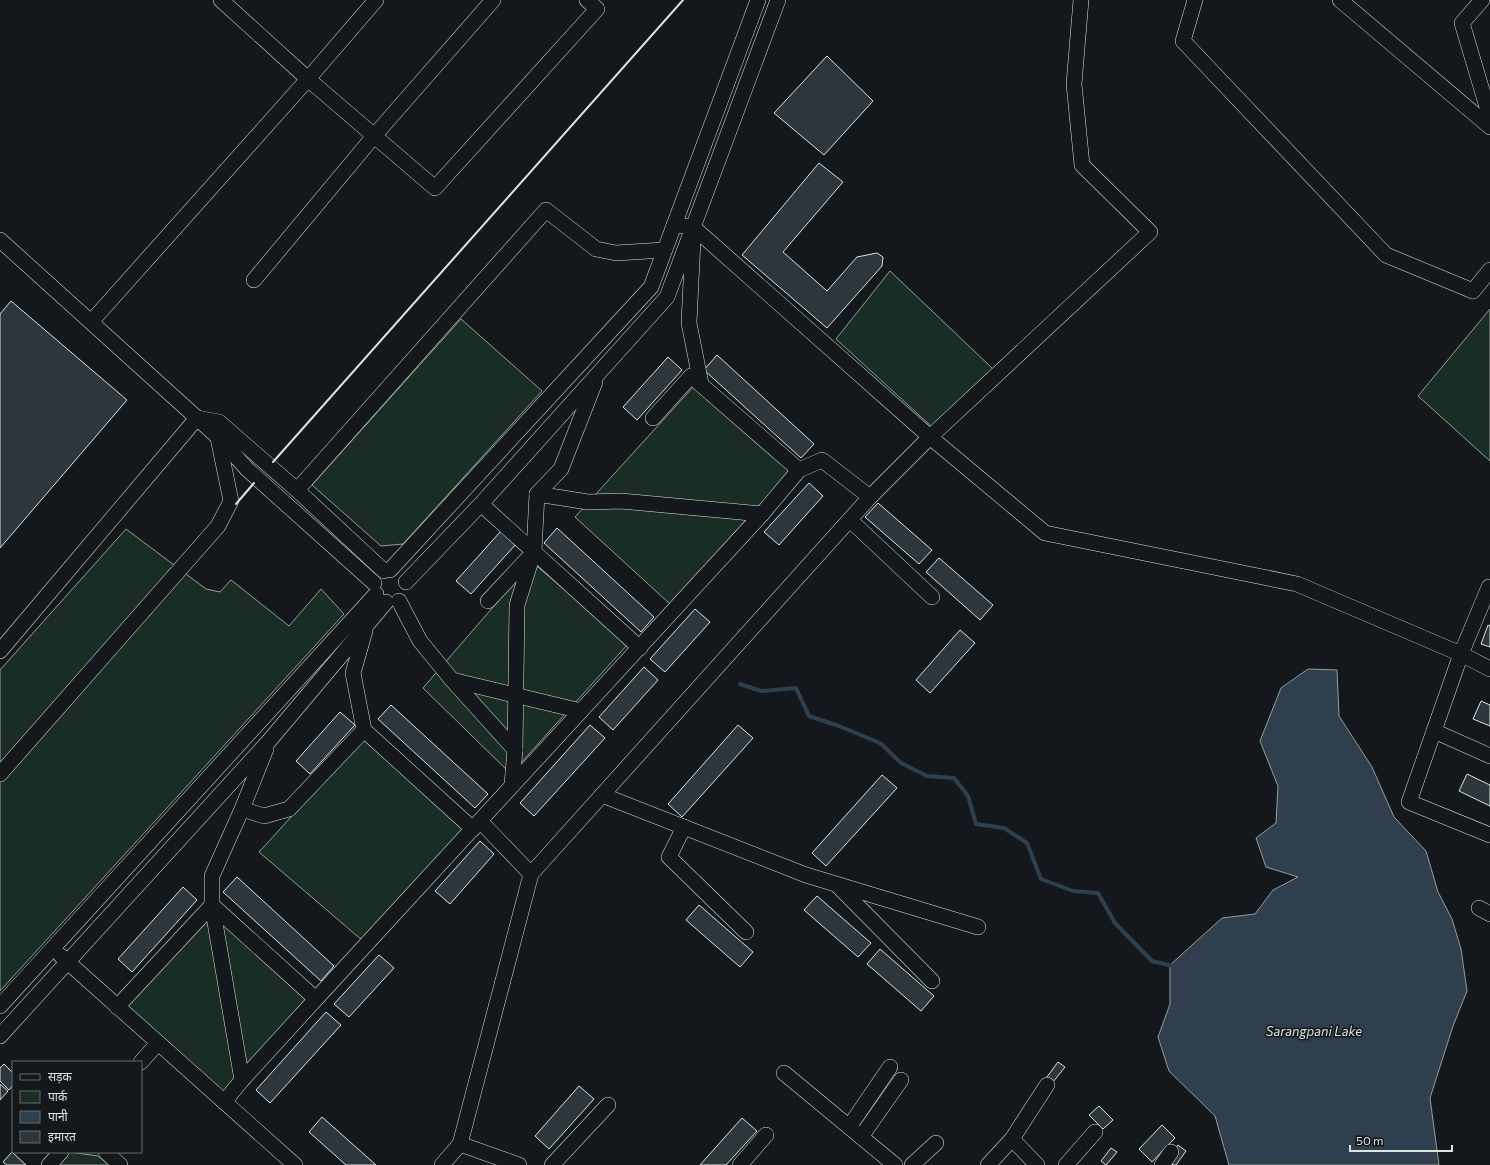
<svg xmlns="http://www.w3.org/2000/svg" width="1490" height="1165" font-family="Commissioner,'Noto Sans Devanagari',sans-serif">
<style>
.green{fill:#1a2d24;stroke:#939e99}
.water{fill:#2f3f4d;stroke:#939e99}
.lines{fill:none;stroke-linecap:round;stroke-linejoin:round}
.stream{stroke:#2f3f4d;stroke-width:4}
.building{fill:#2c363c;stroke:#d8e6dc}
.minor-casing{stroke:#d8e6dc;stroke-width:16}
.minor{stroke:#14181c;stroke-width:15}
.wall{stroke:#d8e6dc;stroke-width:2}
.labels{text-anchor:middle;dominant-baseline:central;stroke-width:3;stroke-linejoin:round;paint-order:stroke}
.water-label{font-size:13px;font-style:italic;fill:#d8e6dc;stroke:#14181c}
</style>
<rect width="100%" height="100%" fill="#14181c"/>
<!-- green -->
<g class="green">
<path d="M890,271L993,369L931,426L836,339Z"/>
<path d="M1490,309V461L1418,396Z"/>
<path d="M461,319L542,391L403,544L381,546L312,485Z"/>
<path d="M694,386L791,471L670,604L575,517Z"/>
<path d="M126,529L206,589L220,592L231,580L289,626L321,589L344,614L0,991V670Z"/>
<path d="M532,562L628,644L511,774L423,688Z"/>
<path d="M363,738L465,826L363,941L259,852Z"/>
<path d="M212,912L311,997L224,1093L126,1005Z"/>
<path d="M69,1152L98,1156L109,1165H57Z"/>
</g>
<!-- water -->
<path class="water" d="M1308,669L1337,670L1339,716L1372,767L1394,817L1426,851L1438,892L1452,919L1461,949L1467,991L1453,1026L1430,1098L1439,1165H1229L1215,1116L1169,1071L1158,1037L1170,1004V965L1222,918L1255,914L1273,890L1298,877L1266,867L1256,838L1276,823L1278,786L1260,741L1281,688Z"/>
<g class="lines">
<!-- stream -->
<path class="stream" d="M740,684L761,691L796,688L809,716L839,726L880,743L901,763L927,776L954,778L968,796L976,824L1004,828L1027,843L1041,879L1073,891L1098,893L1115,923L1152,961L1173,966"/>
</g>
<!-- building -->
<g class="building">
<path d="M827,56L873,101L824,155L774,113Z"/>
<path d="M819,163L843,182L783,252L827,291L857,257L877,253L883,257L882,266L827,328L742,255Z"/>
<path d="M11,301L127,400L0,548V314Z"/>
<path d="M717,355L814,444L801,458L704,370Z"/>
<path d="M668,357L682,370L637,420L623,407Z"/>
<path d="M809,483L823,496L779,545L764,532Z"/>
<path d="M878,503L932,550L919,564L865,517Z"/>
<path d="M557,528L654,617L641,632L544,543Z"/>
<path d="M501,531L516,544L471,594L456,581Z"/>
<path d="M939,558L993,605L980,620L926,572Z"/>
<path d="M695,609L710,622L665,672L650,659Z"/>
<path d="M1488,625L1490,626V647L1481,644Z"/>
<path d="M960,630L975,643L930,693L916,680Z"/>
<path d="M644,667L658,680L613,730L599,717Z"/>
<path d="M1481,701L1490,705V726L1473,719Z"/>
<path d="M391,705L488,794L475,808L378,719Z"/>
<path d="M340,712L355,725L310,774L296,761Z"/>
<path d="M590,725L605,738L534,816L520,803Z"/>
<path d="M738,725L753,738L682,817L668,804Z"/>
<path d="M1467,774L1490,785V806L1459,791Z"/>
<path d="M882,775L897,788L826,866L812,853Z"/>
<path d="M480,841L494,854L450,904L435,891Z"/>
<path d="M237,877L334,966L321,981L223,892Z"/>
<path d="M183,887L197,900L132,972L118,959Z"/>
<path d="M817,896L871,943L858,957L804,910Z"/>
<path d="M699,905L753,952L740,967L686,920Z"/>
<path d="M880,949L934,996L921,1011L867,964Z"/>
<path d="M379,955L394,968L349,1017L334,1004Z"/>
<path d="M326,1012L341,1025L270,1103L256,1090Z"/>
<path d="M1058,1062L1065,1067L1053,1082L1047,1077Z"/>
<path d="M4,1064L13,1073V1085L9,1090L0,1081V1068Z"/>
<path d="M0,1084L8,1091L0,1100Z"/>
<path d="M579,1086L594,1099L549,1149L535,1136Z"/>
<path d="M1099,1106L1113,1120L1103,1129L1089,1115Z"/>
<path d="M322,1117L376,1165H346L309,1132Z"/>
<path d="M742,1118L757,1131L726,1165H700Z"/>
<path d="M1162,1125L1175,1138L1152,1162L1139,1149Z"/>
<path d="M1178,1145L1186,1151L1176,1165H1173L1167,1160Z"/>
<path d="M1111,1148L1117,1152L1106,1165L1101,1161Z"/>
<path d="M12,1152L26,1165H7L3,1162Z"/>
</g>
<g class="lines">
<defs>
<g id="minor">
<path d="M221,0L308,79L435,188L597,9L587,0"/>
<path d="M1195,0L1183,41L1386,255L1473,291L1490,270"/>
<path d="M1340,0L1490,127"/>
<path d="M1482,0L1462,23L1490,117"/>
<path d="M674,225L693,227L930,437L1045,533L1297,584L1461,654L1490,669"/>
<path d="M0,240L197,418L218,437L248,470L374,583"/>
<path d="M693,240L689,323L701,384"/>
<path d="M254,280L374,136L493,0"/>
<path d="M91,322L308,79L376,0"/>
<path d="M197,418L219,422L297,490L384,571"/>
<path d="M653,418L691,376L799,470"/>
<path d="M297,490L546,210L596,249L616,253L664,250"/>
<path d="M537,494L588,502L621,501L762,514"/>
<path d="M481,504L640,648"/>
<path d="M850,520L932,597"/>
<path d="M390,570L651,287L758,0"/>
<path d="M406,582L481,504L667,297L778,0"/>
<path d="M1490,587H1489L1461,654L1409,802L1490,835"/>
<path d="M399,601L420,641L452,680L515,750"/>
<path d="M488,601L531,555"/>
<path d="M0,651L197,418"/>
<path d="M452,680L581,711"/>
<path d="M364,730L353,673L365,631"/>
<path d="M1434,731L1490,756"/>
<path d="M0,774L218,526L231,501L218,438"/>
<path d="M512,785L515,750L517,605L534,551L537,494L561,469L595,382"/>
<path d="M602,795L806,875L978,927"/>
<path d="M242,809L264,816L289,809L364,730L473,829"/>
<path d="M480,821L531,874"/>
<path d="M684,827L669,857L746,932"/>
<path d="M838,886L932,981"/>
<path d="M1479,908L1490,914"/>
<path d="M61,956L295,1165"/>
<path d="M0,1006L376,594"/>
<path d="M117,1007L212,905L316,999"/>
<path d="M0,1036L269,741L386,602"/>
<path d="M141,1062L158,1043"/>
<path d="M784,1073L895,1165"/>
<path d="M242,1080L212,905V876L242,809L266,749"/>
<path d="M224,1102L242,1080L316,999L762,514L799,470L822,460L870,497"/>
<path d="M849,1127L890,1067"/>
<path d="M861,1137L901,1080"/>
<path d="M1012,1139L1047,1085"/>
<path d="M460,1144L519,1165"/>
<path d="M106,1152L120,1165"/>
<path d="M49,1165L61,1152"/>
<path d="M442,1165L460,1144L531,874L870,497L930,437L1150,232L1082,165L1074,84L1081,0"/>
<path d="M552,1165L608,1105"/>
<path d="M740,1165L766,1135"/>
<path d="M912,1165L936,1143"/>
<path d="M988,1165L1012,1139L1037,1165"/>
<path d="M1066,1165L1095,1132"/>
<path d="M1162,1165L1171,1152"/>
</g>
</defs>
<!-- minor casing -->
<use href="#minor" class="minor-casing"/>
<!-- minor -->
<use href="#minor" class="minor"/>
<!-- wall -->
<g class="wall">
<path d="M273,462L683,0"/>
<path d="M236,504L254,483"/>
</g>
</g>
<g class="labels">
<!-- water labels -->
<g class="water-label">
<text x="1314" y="1031">Sarangpani Lake</text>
</g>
</g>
<!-- legend -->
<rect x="12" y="1061" width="130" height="92" fill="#14181c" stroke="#626a69"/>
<rect x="20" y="1074" width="20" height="6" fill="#14181c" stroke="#626a69"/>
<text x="48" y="1081" font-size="12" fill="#d8e6dc">सड़क</text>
<rect x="20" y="1091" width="20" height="12" fill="#1a2d24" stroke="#626a69"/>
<text x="48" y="1101" font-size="12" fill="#d8e6dc">पार्क</text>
<rect x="20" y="1111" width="20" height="12" fill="#2f3f4d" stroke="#626a69"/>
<text x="48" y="1121" font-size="12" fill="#d8e6dc">पानी</text>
<rect x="20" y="1131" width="20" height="12" fill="#2c363c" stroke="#626a69"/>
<text x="48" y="1141" font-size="12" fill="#d8e6dc">इमारत</text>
<!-- scale -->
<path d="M1350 1145v6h102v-6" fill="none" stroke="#d8e6dc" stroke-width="2"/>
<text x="1356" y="1145" font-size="12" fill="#d8e6dc" stroke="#14181c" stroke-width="3" paint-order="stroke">50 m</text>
</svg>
